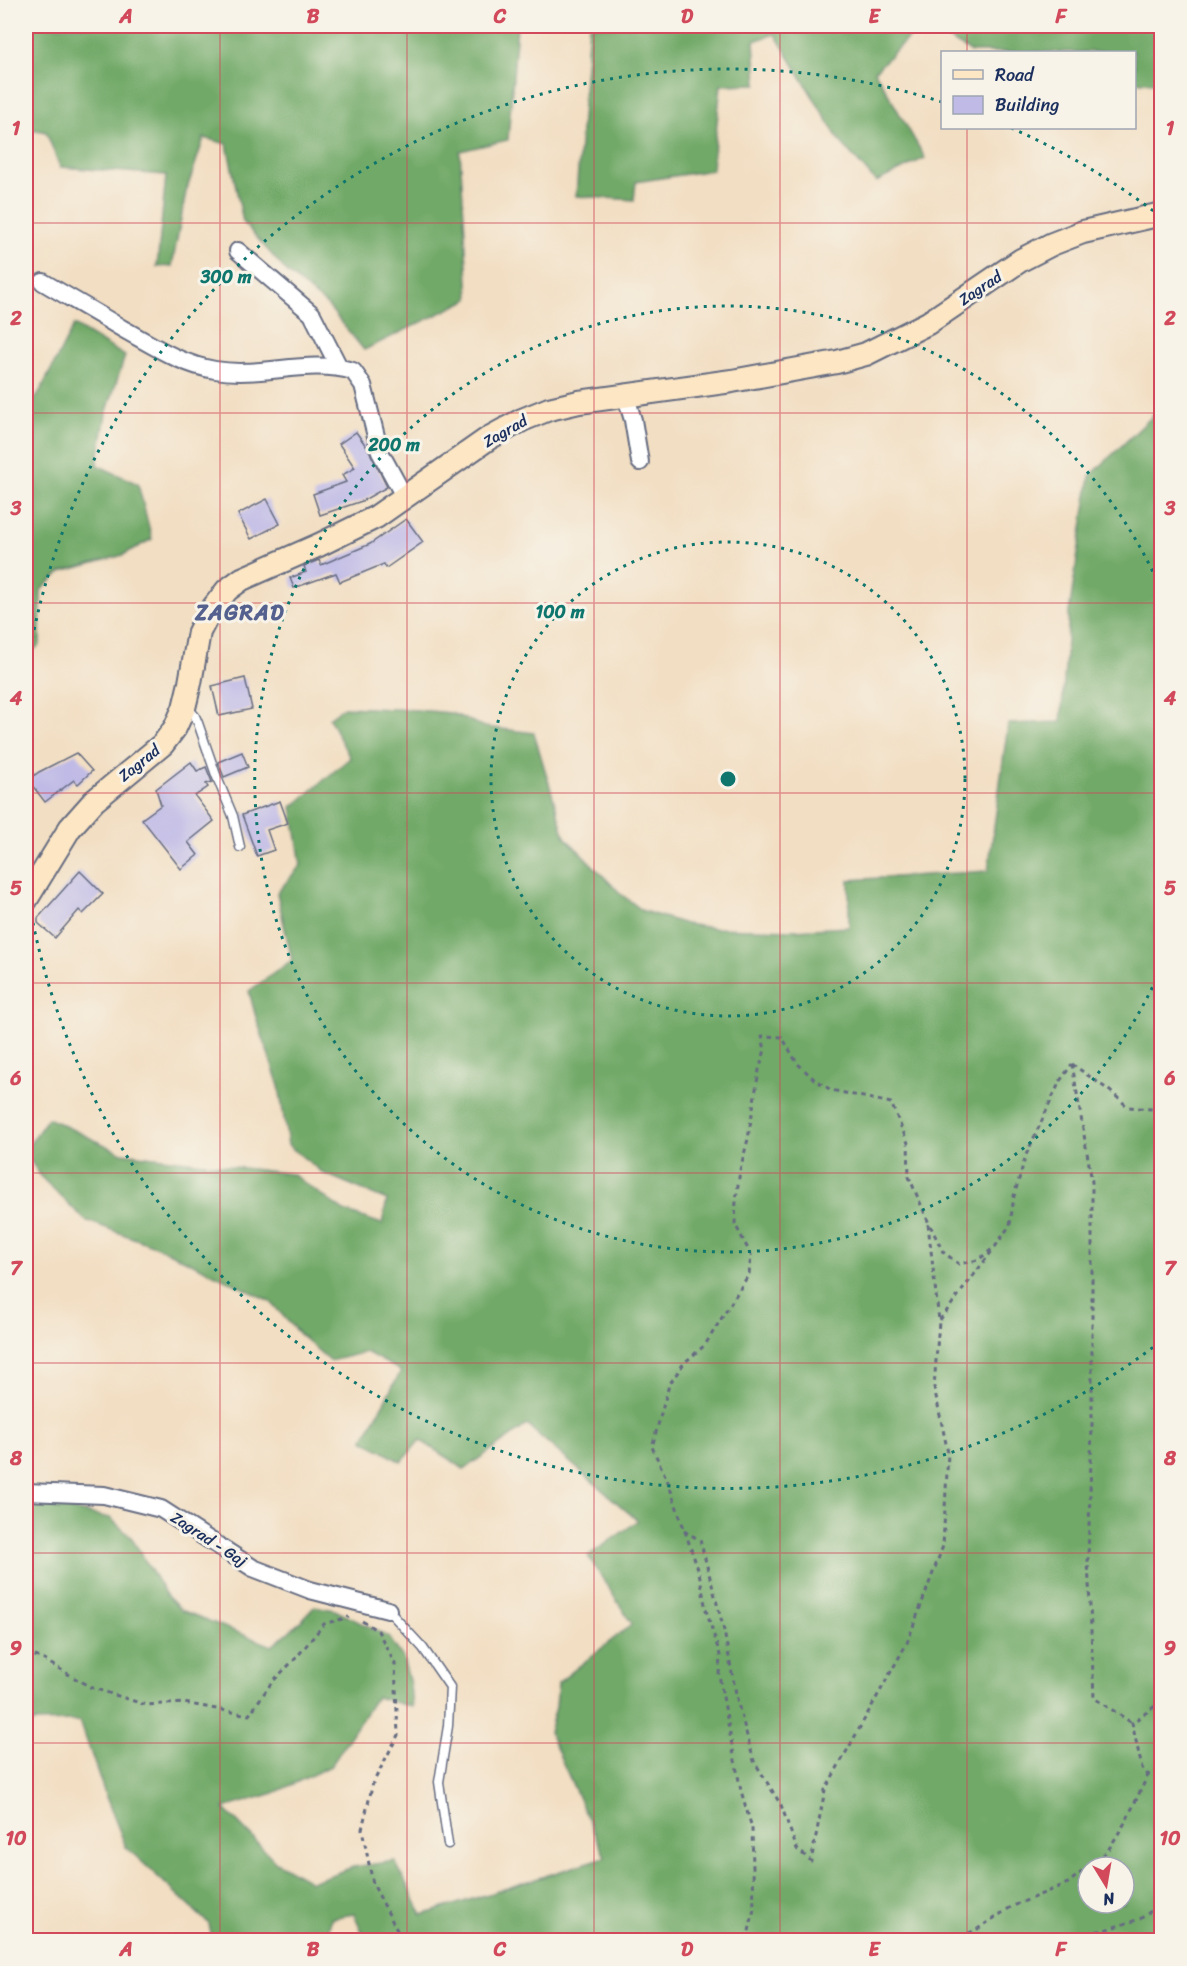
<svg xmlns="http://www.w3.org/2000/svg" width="1187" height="1966" font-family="Sriracha,sans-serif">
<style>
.forest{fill:#71a968;stroke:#466c63;stroke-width:1.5;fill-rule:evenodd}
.building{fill:#bfbae6}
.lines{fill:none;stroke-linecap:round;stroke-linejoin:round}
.lane-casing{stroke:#666c81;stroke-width:11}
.street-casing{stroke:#666c81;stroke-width:20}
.secondary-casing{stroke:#666c81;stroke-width:26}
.path{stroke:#666c81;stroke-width:3;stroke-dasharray:4.5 4.5;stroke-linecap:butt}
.lane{stroke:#fff;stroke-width:8}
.street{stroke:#fff;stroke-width:16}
.secondary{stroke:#fce6c4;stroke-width:22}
.grid{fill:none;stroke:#d1495b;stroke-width:1.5;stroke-opacity:0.55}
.ring{fill:none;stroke:#0f766e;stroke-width:3;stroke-dasharray:3 6}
.labels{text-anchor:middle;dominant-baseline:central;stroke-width:6;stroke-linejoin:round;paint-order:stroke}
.street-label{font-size:16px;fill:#1b2f5e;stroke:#f7f3e8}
.district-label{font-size:22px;font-weight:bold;letter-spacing:1.5px;fill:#54608e;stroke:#f7f3e8}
.centre{fill:#0f766e;stroke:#f7f3e8;stroke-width:3}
.ring-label{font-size:18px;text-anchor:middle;font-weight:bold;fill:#0f766e;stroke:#f7f3e8;stroke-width:6;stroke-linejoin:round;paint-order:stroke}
.neatline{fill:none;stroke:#d1495b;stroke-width:2}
.grid-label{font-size:20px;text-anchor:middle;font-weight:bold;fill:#d1495b}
</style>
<rect width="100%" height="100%" fill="#f7f3e8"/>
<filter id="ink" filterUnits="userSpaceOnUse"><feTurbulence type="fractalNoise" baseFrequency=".0167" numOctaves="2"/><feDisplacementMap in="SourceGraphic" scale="12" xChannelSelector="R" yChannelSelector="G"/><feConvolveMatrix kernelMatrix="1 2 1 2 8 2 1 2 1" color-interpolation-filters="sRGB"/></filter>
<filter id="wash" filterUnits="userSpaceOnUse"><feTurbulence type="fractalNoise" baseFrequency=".008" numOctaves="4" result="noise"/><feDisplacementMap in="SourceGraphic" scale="24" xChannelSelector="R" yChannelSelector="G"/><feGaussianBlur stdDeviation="1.35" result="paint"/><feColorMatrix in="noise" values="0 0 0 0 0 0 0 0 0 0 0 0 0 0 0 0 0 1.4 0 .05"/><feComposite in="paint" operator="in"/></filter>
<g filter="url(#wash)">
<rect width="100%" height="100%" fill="#f2dec2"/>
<!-- forest -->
<g class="forest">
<path d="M26,26H517L508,140L460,151L469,299L364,350L328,306L287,272L243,222L227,144L204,138L186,192L172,266L157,267L166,175L60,167L46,132L26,128Z"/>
<path d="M589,26H920L875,71L925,158L876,182L839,140L775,34L754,41L757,84L721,85L712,170L636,182L634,200L576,196Z"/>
<path d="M926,26H1161V84L1135,81L1134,52H971Z"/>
<path d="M74,325L125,356L106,414L97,465L138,484L152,539L123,555L61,572L41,590L40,645L26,656V403L37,397Z"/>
<path d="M1161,408V1940H366L354,1914L331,1918L327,1940H212L209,1924L126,1847L106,1797L80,1721L33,1722L26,1737V1505L63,1508L110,1518L131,1537L166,1595L181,1610L272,1646L300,1622L315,1606L335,1610L389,1637L403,1658L410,1684L412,1707L376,1697L331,1766L274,1793L224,1808L276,1862L311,1882L353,1867L395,1861L422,1915L605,1857L549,1732L556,1707L558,1683L632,1624L588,1556L638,1521L527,1425L464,1469L420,1440L401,1462L363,1440L401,1371L366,1352L330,1361L299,1334L270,1301L160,1248L85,1220L42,1178L26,1154V1149L48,1118L122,1153L292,1174L344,1211L382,1224L387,1200L323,1173L288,1145L279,1086L255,1014L249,991L292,960L277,893L301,865L292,807L350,758L329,718L344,707L418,710L451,713L485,727L534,733L565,837L621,894L643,911L686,924L713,928L794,930L849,927V880L988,871L1008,724L1061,722L1069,612L1090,476ZM1088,1867H1124V1903H1088Z"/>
</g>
<g id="blocks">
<!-- building -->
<g class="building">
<path d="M356,432L369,450L387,487L362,501L320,515L313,494L346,482L342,475L355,468L339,444Z"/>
<path d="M267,499L280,524L251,539L238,514Z"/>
<path d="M406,519L423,542L386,568L384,564L340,582L336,573L294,588L290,578L306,572L304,566L319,560L321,565L370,544Z"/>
<path d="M245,678L252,709L219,716L212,686Z"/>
<path d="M242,752L248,767L224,777L218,762Z"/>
<path d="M76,753L92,771L78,784L74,780L45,802L28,780L39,772Z"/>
<path d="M191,762L197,771L206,767L212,782L206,784L208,787L195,796L214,821L188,842L198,855L181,869L142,819L161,805L156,789Z"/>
<path d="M280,801L288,823L267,830L274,850L257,856L242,815Z"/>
<path d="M80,871L103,894L83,914L79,910L55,938L38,923V918Z"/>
</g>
</g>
</g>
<g filter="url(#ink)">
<use href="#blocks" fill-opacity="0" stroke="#666c81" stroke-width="1.5"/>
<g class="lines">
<defs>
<g id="lane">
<path d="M186,706L195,716L198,723L216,775L233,816L240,847"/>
<path d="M388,1610L423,1648L450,1687L448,1726L439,1782L448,1844"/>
</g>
<g id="street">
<path d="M238,251L312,314L339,367"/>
<path d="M43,282C70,298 97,313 123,329C154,346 180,364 215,370C262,378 307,358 353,371L363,385L380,452L405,498"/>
<path d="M626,397L633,420L640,462"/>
<path d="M26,1492L104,1495L161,1509L253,1568L310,1590L388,1610"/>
</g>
<path id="secondary" d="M26,900L70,828L94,801L163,744L175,728L184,708L190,683L199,632L209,613L227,590L242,579L319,545L376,517L489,438L522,420L549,409L579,402L732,381L837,362L866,354L928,323L1021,260L1052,244L1083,232L1162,214"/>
</defs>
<!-- lane casing -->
<use href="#lane" class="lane-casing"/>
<!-- street casing -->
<use href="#street" class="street-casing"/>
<!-- secondary casing -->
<use href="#secondary" class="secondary-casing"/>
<!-- path -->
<g class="path">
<path d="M1072,1064L1092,1182V1426L1088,1560L1094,1698L1132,1723"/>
<path d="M1072,1064L1110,1091L1128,1107L1162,1110"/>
<path d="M928,1224L939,1321L992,1251"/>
<path d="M684,1531L700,1540L723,1626L738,1704L754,1761L781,1805L797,1849L811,1861L825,1790L907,1643L943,1546L948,1453L934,1387L939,1321"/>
<path d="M362,1621L378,1631L395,1664L398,1735L373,1783L362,1829L373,1884L402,1940"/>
<path d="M26,1653L41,1658L90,1687L146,1705L184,1703L249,1715L272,1682L296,1658L324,1624L349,1617"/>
<path d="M1162,1701L1132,1723L1142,1768L1148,1775L1162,1772"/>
<path d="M1088,1867L1107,1852L1126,1821L1148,1775"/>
<path d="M747,1940L754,1909L752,1828L741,1791L731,1740L719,1675L720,1655L706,1610L699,1572L668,1482L652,1447L669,1385L684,1363L705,1345L749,1274L751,1255L735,1224L736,1200L740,1170L748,1139L759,1070L765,1050L762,1036L782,1037L797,1063L814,1079L831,1090L891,1103L908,1143L909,1177L928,1221L943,1252L959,1264L978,1260L995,1247L1010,1225L1014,1196L1026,1155L1060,1081L1072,1064"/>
<path d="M952,1940L976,1930L1011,1907L1068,1883L1088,1867"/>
<path d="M998,1940L1071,1936L1104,1930L1140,1919L1162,1903"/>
</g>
<!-- lane -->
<use href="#lane" class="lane"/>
<!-- street -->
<use href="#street" class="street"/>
<!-- secondary -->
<use href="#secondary" class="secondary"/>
</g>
</g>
<!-- grid -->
<path class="grid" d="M220,26V1940M407,26V1940M594,26V1940M780,26V1940M967,26V52M967,128V1940M26,223H1162M26,413H1162M26,603H1162M26,793H1162M26,983H1162M26,1173H1162M26,1363H1162M26,1553H1162M26,1743H1162"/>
<!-- distance rings -->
<g class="ring">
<circle cx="728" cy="779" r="237"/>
<path d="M1160 971A473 473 0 1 1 1160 587"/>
<path d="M1160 1342A710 710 0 0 1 26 884M26 674A710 710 0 0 1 942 102M1011 128A710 710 0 0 1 1160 216"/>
</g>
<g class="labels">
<!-- street labels -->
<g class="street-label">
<text transform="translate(980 288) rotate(-34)">Zagrad</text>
<text transform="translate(505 431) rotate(-30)">Zagrad</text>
<text transform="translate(139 763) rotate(-39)">Zagrad</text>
<text transform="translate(209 1539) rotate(33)">Zagrad - Gaj</text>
</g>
<!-- district labels -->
<g class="district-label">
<text x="240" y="612">ZAGRAD</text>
</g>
</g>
<circle cx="728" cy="779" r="9" class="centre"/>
<g class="ring-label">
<text x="226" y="283">300 m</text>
<text x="394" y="451">200 m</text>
<text x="560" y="618">100 m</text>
</g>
<!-- margin -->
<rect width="1187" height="1966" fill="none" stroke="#f7f3e8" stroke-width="66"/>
<!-- legend -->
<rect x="941" y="51" width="195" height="78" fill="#f7f3e8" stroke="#9fa5b1" stroke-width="1.5"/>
<rect x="953" y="70" width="30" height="9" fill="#fce6c4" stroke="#9fa5b1" stroke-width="1.5"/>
<text x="995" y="81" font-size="18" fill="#1b2f5e">Road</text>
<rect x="953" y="96" width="30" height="18" fill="#bfbae6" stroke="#9fa5b1" stroke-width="1.5"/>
<text x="995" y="111" font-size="18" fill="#1b2f5e">Building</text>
<!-- north arrow -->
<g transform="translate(1106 1885) rotate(169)"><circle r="28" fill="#f7f3e8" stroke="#9fa5b1" stroke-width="1.5"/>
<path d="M0-4.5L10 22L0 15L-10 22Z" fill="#d1495b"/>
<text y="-9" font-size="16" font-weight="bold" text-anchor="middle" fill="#1b2f5e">N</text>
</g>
<rect x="33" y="33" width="1121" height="1900" class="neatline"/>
<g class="grid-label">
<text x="126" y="23">A</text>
<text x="313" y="23">B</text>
<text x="500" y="23">C</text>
<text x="687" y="23">D</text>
<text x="874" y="23">E</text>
<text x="1061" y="23">F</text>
<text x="16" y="135">1</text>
<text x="1170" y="135">1</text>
<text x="16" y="325">2</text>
<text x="1170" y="325">2</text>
<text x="16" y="515">3</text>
<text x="1170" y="515">3</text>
<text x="16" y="705">4</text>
<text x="1170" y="705">4</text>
<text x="16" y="895">5</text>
<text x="1170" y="895">5</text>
<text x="16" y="1085">6</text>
<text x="1170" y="1085">6</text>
<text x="16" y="1275">7</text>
<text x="1170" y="1275">7</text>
<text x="16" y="1465">8</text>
<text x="1170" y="1465">8</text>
<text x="16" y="1655">9</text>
<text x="1170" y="1655">9</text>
<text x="16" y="1845">10</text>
<text x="1170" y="1845">10</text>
<text x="126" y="1956">A</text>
<text x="313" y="1956">B</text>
<text x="500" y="1956">C</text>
<text x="687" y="1956">D</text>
<text x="874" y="1956">E</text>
<text x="1061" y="1956">F</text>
</g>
</svg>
